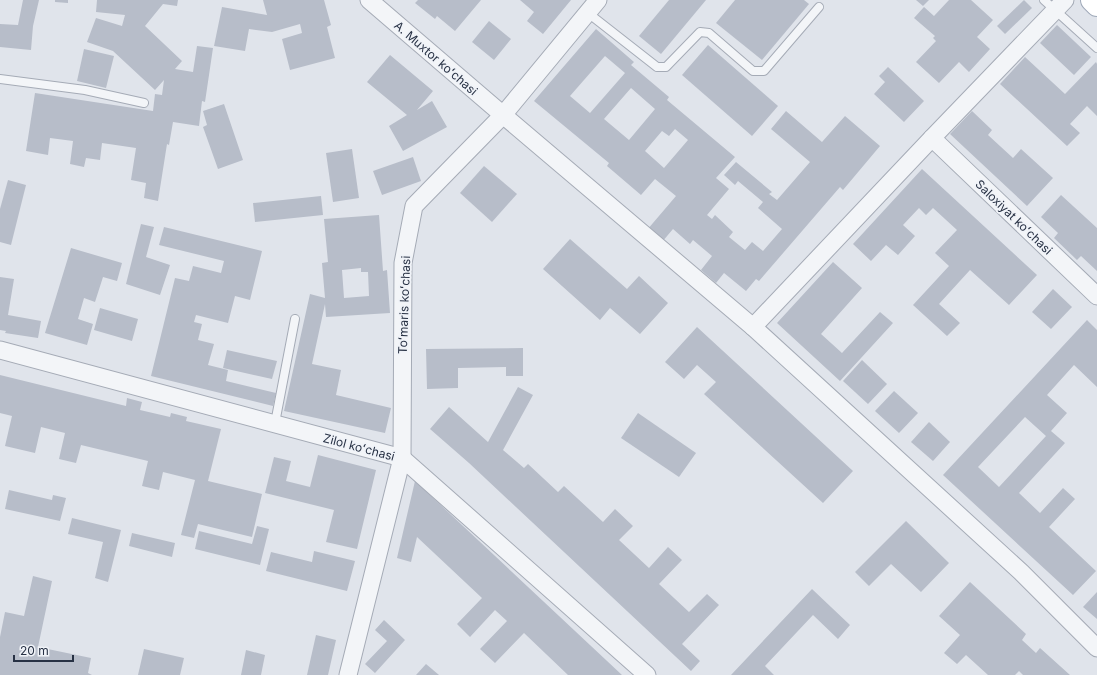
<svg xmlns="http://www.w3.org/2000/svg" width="1097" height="675" font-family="Inter,sans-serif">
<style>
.building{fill:#b7bdc9;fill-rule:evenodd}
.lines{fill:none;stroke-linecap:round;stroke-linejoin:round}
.lane-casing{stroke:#a5abb6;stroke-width:10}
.street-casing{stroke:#a5abb6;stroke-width:19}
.primary-casing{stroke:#9ea8b8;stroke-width:24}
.lane{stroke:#f3f5f8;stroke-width:8}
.street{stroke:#f3f5f8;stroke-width:17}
.primary{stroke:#fff;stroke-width:22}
.labels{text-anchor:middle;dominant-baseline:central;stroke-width:3.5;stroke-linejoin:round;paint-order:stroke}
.street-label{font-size:12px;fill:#273144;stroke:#f0f3f8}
</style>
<rect width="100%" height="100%" fill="#e0e4eb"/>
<!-- building -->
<g class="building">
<path d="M23,0H39L33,26L31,50L0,47V24L18,25Z"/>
<path d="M55,0H68V3L55,2Z"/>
<path d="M97,0H178L177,6L163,4L145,26L182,61L175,69L193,72L197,46L213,48L205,102L202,101L199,126L173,122L169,145L167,144L158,201L144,198L146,183L131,180L136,148L102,143L100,160L86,158L84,167L70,164L73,141L50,138L48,155L26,151L35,93L153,111L155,94L162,95L164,80L155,90L113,51L87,42L96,18L122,26L125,15L96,12Z"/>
<path d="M263,0H324L331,25L327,27L335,58L290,70L282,39L302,33L300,24L272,32L249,29L245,51L214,46L222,7L267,15Z"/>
<path d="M418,0H481L455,31L437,16L435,19L415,3Z"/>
<path d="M520,0H571L543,34L527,21L534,12Z"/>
<path d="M669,0H706L661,54L639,36Z"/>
<path d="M735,0H804L809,4L762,60L716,23Z"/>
<path d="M916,0H929L923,6Z"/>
<path d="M949,0H971L993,20L977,37L990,49L969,72L959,62L939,83L916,62L936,41L933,38L935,36L914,18L924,7L934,16Z"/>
<path d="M1024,0L1032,8L1005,34L997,26Z"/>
<path d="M489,21L511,39L494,60L472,42Z"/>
<path d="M1057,25L1091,57L1074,75L1040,43Z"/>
<path d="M596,29L634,62L631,65L669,97L667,100L735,157L716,178L729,189L707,215L712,219L715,215L733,232L729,237L745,250L752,242L763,251L782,229L758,208L763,202L738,181L735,185L724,175L736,162L772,192L769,194L777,200L810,162L771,129L786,111L822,142L845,116L880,146L843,190L840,187L759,281L756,279L746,291L724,273L716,283L701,270L712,256L693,240L690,244L673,229L662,242L647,230L676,196L655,179L641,195L607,166L609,163L534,101ZM605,56L625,73L590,113L570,96ZM631,88L655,109L629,140L604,119ZM675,129L688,140L664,168L645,151L662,131L669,136Z"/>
<path d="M708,45L778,106L752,136L682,75Z"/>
<path d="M84,49L114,56L106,88L77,81Z"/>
<path d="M390,55L433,91L417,110L432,101L447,127L403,151L389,126L407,115L367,82Z"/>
<path d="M1025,57L1065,94L1096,62L1097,64V116L1087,106L1070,124L1080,133L1067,146L1000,84Z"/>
<path d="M888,67L924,101L904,122L874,94L885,82L879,76Z"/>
<path d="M224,104L243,160L218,169L203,127L207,125L203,111Z"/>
<path d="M972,111L992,130L988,135L1013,158L1021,149L1053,178L1027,206L950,134Z"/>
<path d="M352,149L359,198L333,202L326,153Z"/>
<path d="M413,157L421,181L382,195L373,171Z"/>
<path d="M484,166L517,194L492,222L460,193Z"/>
<path d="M922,169L1037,275L1009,305L970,270L939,304L960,323L947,336L913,305L949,266L935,253L957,230L933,208L926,215L919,208L903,225L915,236L898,255L886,245L871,261L853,244Z"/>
<path d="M8,180L26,185L11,245L0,242V209Z"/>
<path d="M1061,195L1097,228V271L1081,256L1077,260L1054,238L1058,233L1041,217Z"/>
<path d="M321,196L323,215L255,222L253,203Z"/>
<path d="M379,215L383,271L387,270L390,313L326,317L325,304L312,364L341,370L336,395L391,408L385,433L284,411L310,294L325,298L322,263L328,262L324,219ZM361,268V272H368L369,296L344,298L342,270Z"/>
<path d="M141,224L154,227L146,257L170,265L160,295L126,284Z"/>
<path d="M164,227L262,251L250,300L235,296L228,323L196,315L194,322L202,324L198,340L214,344L208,365L228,370L226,381L276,393L273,406L151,376L175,278L189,281L193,266L221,273L224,261L159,245Z"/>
<path d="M570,239L627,289L639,276L668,303L640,334L610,308L600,320L543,269Z"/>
<path d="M71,248L122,263L117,281L103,277L95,302L84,298L78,319L93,324L87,345L45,333Z"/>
<path d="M833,262L862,288L821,334L842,353L880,312L893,323L840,381L777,323Z"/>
<path d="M0,277L14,279L8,315L41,321L38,338L5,333L6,331L0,330Z"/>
<path d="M1053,289L1072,307L1051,329L1032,312Z"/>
<path d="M100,308L138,319L132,341L94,330Z"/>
<path d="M1087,320L1097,330V387L1074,365L1047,395L1067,413L1051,431L1065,443L1019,493L1040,513L1063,488L1075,499L1049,527L1096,571L1073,595L943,475ZM1025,417L1046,436L999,487L978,467Z"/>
<path d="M697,327L853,471L823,503L704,394L716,382L697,365L684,379L665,362Z"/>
<path d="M523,348V376H506V367L458,368V388L427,389L426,349Z"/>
<path d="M227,350L277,361L272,379L223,368Z"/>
<path d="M862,360L887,384L868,404L843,381Z"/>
<path d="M0,375L126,406L127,398L142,402L140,410L170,417L171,413L187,417L186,421L221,429L208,481L262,494L252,537L198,524L194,538L181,535L195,480L163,472L159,490L142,486L148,461L81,445L76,463L59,459L65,433L41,427L35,453L5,446L12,416L0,413Z"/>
<path d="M518,387L533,395L503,450L524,468L528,464L558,492L564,486L603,522L615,509L633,526L619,540L649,568L668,547L682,560L659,584L689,612L707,594L719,605L682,644L700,661L691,671L469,463L430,429L449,407L488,442Z"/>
<path d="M894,391L918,413L899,433L875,411Z"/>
<path d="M638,413L696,453L679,477L621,438Z"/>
<path d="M929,422L950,442L933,461L911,442Z"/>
<path d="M318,455L376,470L357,549L326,542L334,510L265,493L274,457L291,461L286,481L310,487Z"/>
<path d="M415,481L622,675H568L524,633L495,663L480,649L507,621L495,610L470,637L457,624L482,598L417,537L411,562L397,558Z"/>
<path d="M9,490L52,500L53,495L66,498L60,521L5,509Z"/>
<path d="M72,518L121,530L108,582L95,578L103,542L68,534Z"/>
<path d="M906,521L949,563L921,592L891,564L869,586L855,572Z"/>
<path d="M257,526L269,529L260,565L195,549L199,531L252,544Z"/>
<path d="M132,533L175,543L172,557L129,546Z"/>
<path d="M314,551L355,561L347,591L266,571L271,552L312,562Z"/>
<path d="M33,576L52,581L38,647L91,658L88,673L92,675H0V637L5,612L24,616Z"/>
<path d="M970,582L1026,634L1022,640L1036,653L1040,648L1070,675H1023L1019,671L1015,675H988L966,655L957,664L944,653L960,635L939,616Z"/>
<path d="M812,589L850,625L838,639L813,615L765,666L774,675H731Z"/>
<path d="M1097,592V619L1083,607Z"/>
<path d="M384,620L405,640L375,673L365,664L387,641L375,630Z"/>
<path d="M316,635L336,640L328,675H307Z"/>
<path d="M144,649L184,658L180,675H138Z"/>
<path d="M246,650L265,655L261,675H241Z"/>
<path d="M426,664L439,675H416Z"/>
</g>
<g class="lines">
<defs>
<g id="lane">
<path d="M1044,0L1097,48"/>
<path d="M588,13L657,67H666L700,32L709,33L753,71H764L819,7"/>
<path d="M0,79L85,90L144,103"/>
<path d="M275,423L295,319"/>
</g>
<g id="street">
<path d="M369,0L503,115L753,327L1021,572L1097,648"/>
<path d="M932,138L1097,296"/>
<path d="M753,327L932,138L1065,0"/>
<path d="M0,350L402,458L647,675"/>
<path d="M348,675L402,458L403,263L414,206L503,115L598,0"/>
</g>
<path id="primary" d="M1092,0L1097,5"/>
</defs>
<!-- lane casing -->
<use href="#lane" class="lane-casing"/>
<!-- street casing -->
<use href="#street" class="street-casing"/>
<!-- primary casing -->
<use href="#primary" class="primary-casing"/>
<!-- lane -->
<use href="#lane" class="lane"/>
<!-- street -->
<use href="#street" class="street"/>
<!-- primary -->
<use href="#primary" class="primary"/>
</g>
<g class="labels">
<!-- street labels -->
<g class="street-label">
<text transform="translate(436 58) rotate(41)">A. Muxtor koʻchasi</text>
<text transform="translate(1014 217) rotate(44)">Saloxiyat koʻchasi</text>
<text transform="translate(404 305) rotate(-88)">Toʻmaris koʻchasi</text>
<text transform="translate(359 447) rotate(15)">Zilol koʻchasi</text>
</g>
</g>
<!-- scale -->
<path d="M14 655v6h59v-6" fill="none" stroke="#273144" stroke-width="2"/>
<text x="20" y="655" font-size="12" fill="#273144" stroke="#f0f3f8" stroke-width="3" paint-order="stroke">20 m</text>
</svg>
